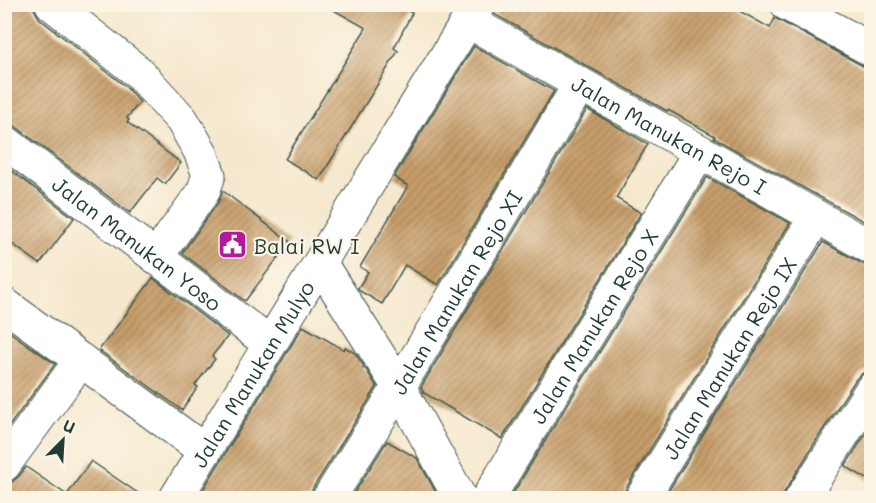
<svg xmlns="http://www.w3.org/2000/svg" width="876" height="503" font-family="Mali,sans-serif">
<style>
.building{fill:url(#building-hatch)}
.lines{fill:none;stroke-linecap:round;stroke-linejoin:round}
.street-casing{stroke:#3f574b;stroke-width:35}
.street{stroke:#fff;stroke-width:33}
.labels{text-anchor:middle;dominant-baseline:central;stroke-width:4.5;stroke-linejoin:round;paint-order:stroke}
.street-label{font-size:21px;fill:#1f3d34;stroke:#fcf5e5}
.poi-label{font-size:21px;fill:#1f3d34;stroke:#fcf5e5;text-anchor:start}
</style>
<defs>
<pattern id="building-hatch" width="6" height="6" patternUnits="userSpaceOnUse" patternTransform="scale(1.5)"><rect width="6" height="6" fill="#c79e6a"/><path d="M-1 1l2-2M0 6l6-6M5 7l2-2" fill="none" stroke="#a18258"/></pattern>
</defs>
<rect width="100%" height="100%" fill="#fcf5e5"/>
<filter id="ink" filterUnits="userSpaceOnUse"><feTurbulence type="fractalNoise" baseFrequency=".0167" numOctaves="2"/><feDisplacementMap in="SourceGraphic" scale="12" xChannelSelector="R" yChannelSelector="G"/><feConvolveMatrix kernelMatrix="1 2 1 2 8 2 1 2 1" color-interpolation-filters="sRGB"/></filter>
<filter id="wash" filterUnits="userSpaceOnUse"><feTurbulence type="fractalNoise" baseFrequency=".008" numOctaves="4" result="noise"/><feDisplacementMap in="SourceGraphic" scale="24" xChannelSelector="R" yChannelSelector="G"/><feGaussianBlur stdDeviation="1.35" result="paint"/><feColorMatrix in="noise" values="0 0 0 0 0 0 0 0 0 0 0 0 0 0 0 0 0 1.4 0 .05"/><feComposite in="paint" operator="in"/></filter>
<g filter="url(#wash)">
<rect width="100%" height="100%" fill="#f5e8ce"/>
<g id="blocks">
<!-- building -->
<g class="building">
<path d="M4,4H32L35,11L40,19L125,86L140,102L127,118L129,120L127,122L181,163L165,184L157,178L130,213L15,126L4,123Z"/>
<path d="M323,4H396L412,13L394,48L398,51L319,180L285,159L366,28Z"/>
<path d="M497,4H727L770,28L775,18L863,66L872,70V226L714,138L715,136L668,110L667,111L494,14Z"/>
<path d="M474,46L554,91L438,285L405,265L382,304L360,291L358,288L368,272L360,267L408,186L394,177Z"/>
<path d="M587,109L648,144L616,198L641,213L502,439L424,393L421,387Z"/>
<path d="M4,165L74,218L40,264L4,238Z"/>
<path d="M707,177L790,223L626,488L623,498H510Z"/>
<path d="M223,191L290,242L245,301L182,253L218,203Z"/>
<path d="M823,242L863,264L872,267V370L863,373L856,379L812,447L781,498H664Z"/>
<path d="M153,278L228,336L212,356L215,359L195,385L198,387L182,410L99,350Z"/>
<path d="M303,326L344,350L345,347L355,353L364,366L363,368L366,369L377,387L313,488L310,498H198Z"/>
<path d="M4,328L55,364L4,433Z"/>
<path d="M872,424V482L845,466Z"/>
<path d="M387,441L417,458L439,498H351Z"/>
<path d="M91,461L145,498H4V483L12,482L19,476L26,467L67,495Z"/>
</g>
</g>
</g>
<g filter="url(#ink)">
<use href="#blocks" fill-opacity="0" stroke="#3f574b" stroke-width="1.5"/>
<g class="lines">
<defs>
<g id="street">
<path d="M52,4L138,72L182,120L200,151L209,175L203,192L156,257"/>
<path d="M787,4L872,50"/>
<path id="s1" d="M468,21L872,248"/>
<path id="s2" d="M4,141L270,344"/>
<path d="M320,263L399,387L460,498"/>
<path d="M4,304L205,451"/>
<path d="M4,465L81,360"/>
<path id="s3" d="M176,498L478,4"/>
<path id="s4" d="M329,498L399,387L580,84"/>
<path id="s5" d="M488,498L700,152"/>
<path id="s6" d="M642,498L816,217"/>
<path d="M802,498L872,389"/>
</g>
</defs>
<!-- street casing -->
<use href="#street" class="street-casing"/>
<!-- street -->
<use href="#street" class="street"/>
</g>
</g>
<!-- icons -->
<defs>
<symbol id="civic-square" viewBox="-11 -11 22 22"><rect x="-9" y="-9" width="18" height="18" rx="4" fill="#b5179e" stroke="#fcf5e5"/><path d="M-.6-6.5H3V-4.5H.6V-3L4-1V1h2V6H-6V1h2V-1L-.6-3ZM-1.2 2.5V6h2.4V2.5Z" fill="#fff"/></symbol>
</defs>
<g fill-rule="evenodd">
<use href="#civic-square" x="216" y="228" width="33" height="33"/>
</g>
<g class="labels">
<!-- street labels -->
<g class="street-label">
<text stroke="none"><textPath href="#s1" startOffset="231">Jalan Manukan Rejo I</textPath></text>
<text stroke="none"><textPath href="#s2" startOffset="168">Jalan Manukan Yoso</textPath></text>
<text stroke="none"><textPath href="#s4" startOffset="242">Jalan Manukan Rejo XI</textPath></text>
<text stroke="none"><textPath href="#s5" startOffset="202">Jalan Manukan Rejo X</textPath></text>
<text stroke="none"><textPath href="#s6" startOffset="165">Jalan Manukan Rejo IX</textPath></text>
<text stroke="none"><textPath href="#s3" startOffset="146">Jalan Manukan Mulyo</textPath></text>
</g>
<!-- poi labels -->
<g class="poi-label">
<text x="254" y="245">Balai RW I</text>
</g>
</g>
<!-- margin -->
<rect width="876" height="503" fill="none" stroke="#fcf5e5" stroke-width="24"/>
<!-- north arrow -->
<g transform="translate(63 440) rotate(24)" stroke="#fcf5e5" stroke-width="4.5" paint-order="stroke">
<path d="M0-4.5L10 22L0 15L-10 22Z" fill="#1f3d34"/>
<text y="-9" font-size="16" font-weight="bold" text-anchor="middle" fill="#1f3d34">U</text>
</g>
</svg>
